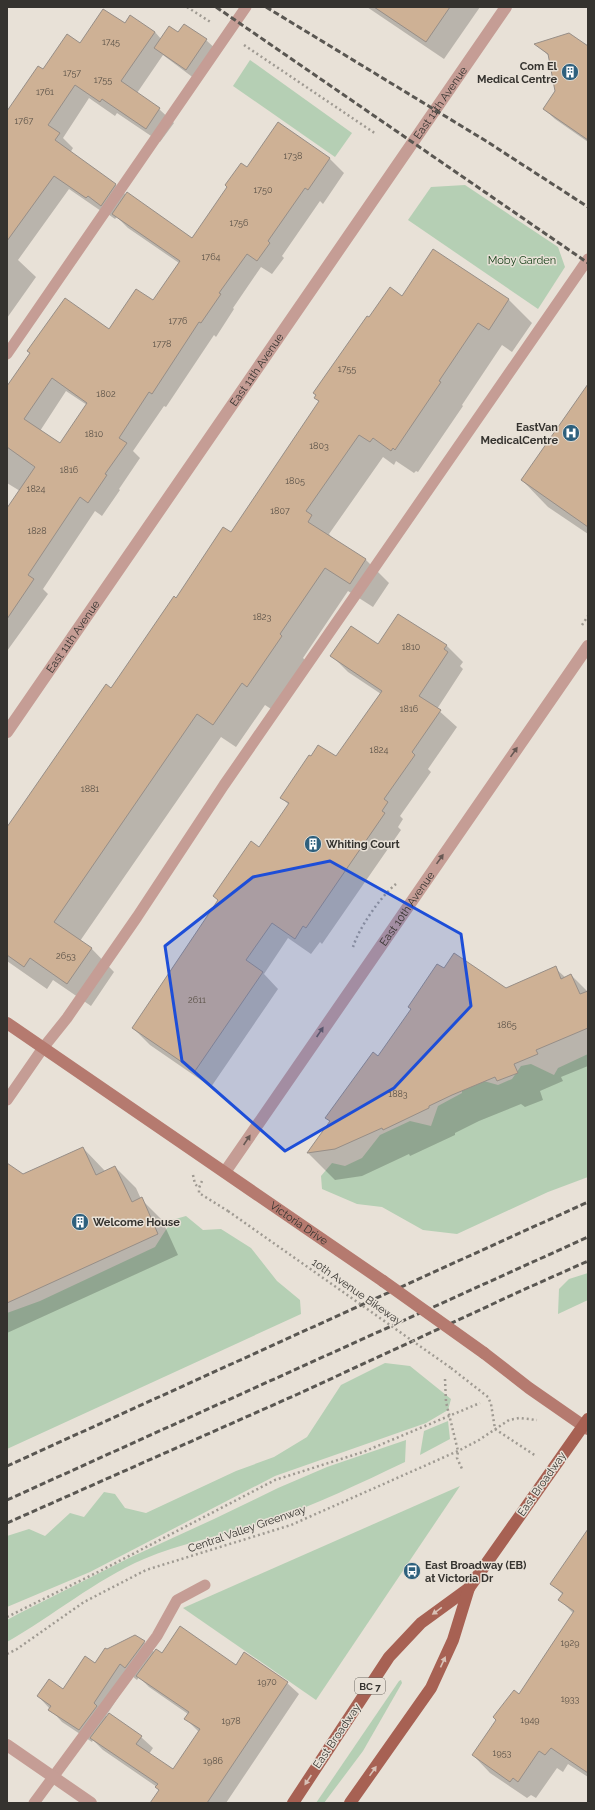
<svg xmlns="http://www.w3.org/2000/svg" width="595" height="1810" font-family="Raleway,sans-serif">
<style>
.green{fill:#b5cfb4}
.shadow{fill:#0003;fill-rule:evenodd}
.building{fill:#ceb195;stroke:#978e87;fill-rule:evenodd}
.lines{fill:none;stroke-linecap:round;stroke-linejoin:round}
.path{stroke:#9f9a92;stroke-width:2.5;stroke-dasharray:2 3;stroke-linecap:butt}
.lane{stroke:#c59d95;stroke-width:11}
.street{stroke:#c59d95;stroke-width:12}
.secondary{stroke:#b57a6f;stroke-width:12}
.primary{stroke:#a76153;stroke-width:12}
.rail{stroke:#5a5752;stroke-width:3;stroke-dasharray:6 3;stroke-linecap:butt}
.path-bridge{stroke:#9f9a92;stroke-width:2.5;stroke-dasharray:2 3;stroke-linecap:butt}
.secondary-bridge{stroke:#b57a6f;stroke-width:12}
.oneway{fill:#675853}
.oneway2{fill:#d8c1b6}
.marked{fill:#1d4ed8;fill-opacity:0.2;stroke:#1d4ed8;stroke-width:3;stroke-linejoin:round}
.labels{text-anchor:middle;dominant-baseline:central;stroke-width:3;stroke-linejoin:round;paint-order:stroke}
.number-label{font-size:9px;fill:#5b5248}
.shield{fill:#e8e1d7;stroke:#6b6761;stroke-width:1}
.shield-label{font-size:10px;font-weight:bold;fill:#35332f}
.poi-label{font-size:11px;font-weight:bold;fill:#35332f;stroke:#e8e1d7;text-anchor:start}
.street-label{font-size:11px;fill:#35332f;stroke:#e8e1d7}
.park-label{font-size:11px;fill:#164018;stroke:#e8e1d7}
</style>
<rect width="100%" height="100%" fill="#e8e1d7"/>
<!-- green -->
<g class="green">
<path d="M250,60L352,133L335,157L233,86Z"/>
<path d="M465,185L558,247L565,267L538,309L408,220L431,187Z"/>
<path d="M588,1054V1177L548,1192L457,1234L423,1230L382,1207L357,1204L322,1189L321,1176L332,1163L345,1166L362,1158L380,1135L410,1121L431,1126L438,1106L462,1093V1084L473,1078L498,1085L512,1079L521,1066L531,1064L554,1075L558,1068Z"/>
<path d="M186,1216L203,1230L221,1229L251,1248L277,1281L300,1300L301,1314L7,1449V1313L40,1301L155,1247L172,1220Z"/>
<path d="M588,1273V1300L558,1314L559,1289L569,1279Z"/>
<path d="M385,1363L410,1366L451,1399L448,1410L426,1423L275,1476L90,1572L7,1607V1536L29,1529L45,1536L70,1513L84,1517L104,1492L115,1494L125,1508L146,1513L236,1471L274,1457L307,1437L341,1385Z"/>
<path d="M448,1421L450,1439L420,1455L424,1431Z"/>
<path d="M406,1440L405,1462C361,1483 317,1504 271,1520C230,1534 185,1542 144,1559C95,1580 53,1616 7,1642V1620L18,1614L129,1558L214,1519L278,1488L327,1467Z"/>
<path d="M460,1486L316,1700L183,1608Z"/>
<path d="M401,1680L402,1683L363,1751L324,1803H316L399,1681Z"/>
</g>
<!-- shadow -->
<g class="shadow">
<path d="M367,7H480L444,59Z"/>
<path d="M125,25L155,32L161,39L179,33L206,40L219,52L199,82L163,55L137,93L159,109L174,123L160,142L117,113L115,116L89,98L63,138L73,148L70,153L115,184L126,195L192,239L247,168L278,124L330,159L344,173L323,204L320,201L282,256L284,258L272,274L261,267L233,308L234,309L216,337L214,335L166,407L164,406L133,451L140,458L119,489L120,490L102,516L95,511L43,589L48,594L7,651V514L20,491L7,483V388L109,330L153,302L179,263L128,228L117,217L115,219L102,210L101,211L69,189L18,260L36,277L7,318V113L43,71L80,45ZM66,391L87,405L60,445L40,431Z"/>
<path d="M536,44L588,47V142L555,119L544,109L556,91L550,57Z"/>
<path d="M433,250L509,300L532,323L512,352L502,345L462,405L463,406L418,472L416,471L414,473L396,461L394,465L383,457L329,534L334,540L366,560L389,583L373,607L348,591L303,658L305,660L271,709L265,705L236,747L221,737L80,941L91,948L114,972L91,1006L53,980L47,989L7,961V829L177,599L231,534L319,402L315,397L369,319L402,297Z"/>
<path d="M588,387V534L548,507L522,480Z"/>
<path d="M446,645L463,662L460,666L463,669L437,709L457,727L428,769L431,772L400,816L403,819L398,827L401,830L322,944L320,942L311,954L288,938L264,974L278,989L211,1087L150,1045L133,1028L289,805L282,798L336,758L381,694L348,672L332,656L379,646Z"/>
<path d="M555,968L566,978L571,975L588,992V1066L561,1077L563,1081L540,1091L543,1100L525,1107L521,1104L479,1121L455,1133V1135L410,1156L409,1154L362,1176L335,1180L308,1153L331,1122L327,1118L378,1057L412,1010L409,1007L444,970L506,989Z"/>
<path d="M83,1148L105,1171L115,1167L136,1188L141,1199L162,1220L178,1255L7,1333V1165L23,1175Z"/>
<path d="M588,1531V1777L568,1764L563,1772L557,1768L536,1798L531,1795L527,1798L490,1773L473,1755L519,1695L573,1613L559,1599L563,1595L551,1583Z"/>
<path d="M144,1642L155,1653L236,1666L287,1683L299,1694L226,1803H156L160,1790L157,1787L103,1750L93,1740L92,1742L62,1722L38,1696L64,1690L96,1664ZM132,1676L137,1680L139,1677L149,1687L188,1714L186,1719L199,1732L173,1770L149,1754L153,1748L141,1737L106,1716Z"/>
</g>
<!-- building -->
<g class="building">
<path d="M374,7H450L426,42Z"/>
<path d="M103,9L125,23L130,15L155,32L121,81L160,108L146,129L102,99L100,102L75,85L48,125L60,133L55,140L116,184L101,206L88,196L86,198L54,176L7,241V111L38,66L43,69L67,34L80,43Z"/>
<path d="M184,24L207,39L186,70L154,48L169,26L178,32Z"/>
<path d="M569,33L588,46V140L543,109L555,91L548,54L534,44Z"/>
<path d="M278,122L330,158L308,190L305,188L268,241L270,243L257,261L247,254L219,293L221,294L201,323L199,322L152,394L149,392L119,438L127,443L105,474L107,475L88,503L80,497L28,575L34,579L7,619V508L35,467L7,447V386L30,353L27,351L65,298L109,329L136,289L153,300L180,261L112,214L127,192L192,238L227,187L225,185L241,163L247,167ZM52,378L87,403L60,443L24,419Z"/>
<path d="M433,249L509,299L489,330L478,323L439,381L441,382L395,450L393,448L391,451L373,438L370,442L359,435L306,511L312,515L308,522L366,559L350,584L325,568L280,634L282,636L247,687L242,683L213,725L197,714L54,922L92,948L67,984L30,958L24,967L7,955V827L106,684L111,688L174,596L176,598L223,527L231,532L319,401L314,398L316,395L313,393L367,316L369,317L390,287L402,296Z"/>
<path d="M588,384V527L521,480Z"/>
<path d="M398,614L447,645L444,649L448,652L419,696L441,710L412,752L415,755L384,799L388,802L382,811L385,813L306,928L303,926L295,939L272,923L246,960L263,972L195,1071L132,1028L218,900L213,896L251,841L259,847L289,803L280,798L309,755L311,756L318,745L336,756L382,691L330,656L351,626L378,644Z"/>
<path d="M454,953L506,988L556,966L561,979L571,974L580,994L588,991V1028L536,1050L538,1054L514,1064L518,1073L497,1081L495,1077L452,1095L429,1106V1108L383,1130L382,1128L335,1149L307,1153L330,1121L325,1118L373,1052L378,1056L411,1009L408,1007L437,964L444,968Z"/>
<path d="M83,1147L96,1175L115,1166L132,1202L142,1197L158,1234L7,1303V1163L23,1174Z"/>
<path d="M588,1529V1773L551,1748L545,1755L539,1751L518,1782L513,1778L510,1782L472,1755L496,1720L493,1717L514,1690L519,1694L574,1611L558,1600L563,1593L550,1584Z"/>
<path d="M180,1626L236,1665L244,1652L288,1682L207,1803H150L159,1790L155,1787L158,1784L90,1738L109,1713L142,1736L136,1744L173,1769L200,1729L184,1719L189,1712L136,1676L156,1649L162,1653Z"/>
<path d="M135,1635L145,1641L125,1668L120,1664L94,1703L97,1706L79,1730L48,1710L51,1706L37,1696L49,1679L63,1689L85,1656L95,1663L105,1648L107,1649Z"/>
</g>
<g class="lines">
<!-- path -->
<g class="path">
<path d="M187,7L212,23"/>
<path d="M244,45L376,134"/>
<path d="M582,625L588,616"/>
<path d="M353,947C359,928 380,897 396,884"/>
<path d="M193,1175L195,1184L199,1188"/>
<path d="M202,1181L199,1188V1193L228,1211"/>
<path d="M451,1368L488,1397L491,1404L495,1429"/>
<path d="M445,1379L446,1402L458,1451L457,1458L463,1471"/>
<path d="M495,1429L536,1456"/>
<path d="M7,1617L102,1570L275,1480L363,1452L480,1403"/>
<path d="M7,1654L17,1649L84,1602L146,1570L291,1525L458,1451L479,1440L509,1420L519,1418L537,1420"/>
</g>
<!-- lane -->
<g class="lane">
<path d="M7,354L246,7"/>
<path d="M7,1100L43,1048L67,1018L137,917L224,785L588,259"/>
<path d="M34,1803L157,1636L177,1600L205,1585"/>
</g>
<!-- street -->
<g class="street">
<path id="s1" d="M7,732L506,7"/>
<path id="s2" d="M225,1172L588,646"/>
<path d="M7,1745L91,1803"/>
</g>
<!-- secondary -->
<g class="secondary">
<path id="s3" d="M7,1023C132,1110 258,1194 383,1281"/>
<path d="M484,1353L529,1388L588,1429"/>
</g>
<!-- primary -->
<g class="primary">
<path d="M293,1803L389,1657L421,1623L469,1588L588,1419"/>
<path d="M350,1803L431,1688L453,1640L469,1588"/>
</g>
<!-- rail -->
<g class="rail">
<path d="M216,7L588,263"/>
<path d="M266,7L486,141L588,207"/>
<path d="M7,1466L588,1202"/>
<path d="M7,1500L588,1237"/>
<path d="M7,1523L298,1394L523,1290L588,1261"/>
</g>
<!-- path-bridge -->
<path class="path-bridge" d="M228,1211L451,1368"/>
<!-- secondary-bridge -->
<path class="secondary-bridge" d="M383,1281L484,1353"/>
</g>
<!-- one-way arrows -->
<defs><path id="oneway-solid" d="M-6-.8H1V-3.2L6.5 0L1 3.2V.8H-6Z"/></defs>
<g class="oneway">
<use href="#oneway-solid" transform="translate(514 752) rotate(-55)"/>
<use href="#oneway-solid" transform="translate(440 859) rotate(-55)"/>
<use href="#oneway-solid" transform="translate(320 1032) rotate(-56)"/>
<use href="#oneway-solid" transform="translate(247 1140) rotate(-56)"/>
</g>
<g class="oneway2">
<use href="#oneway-solid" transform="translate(437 1611) rotate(144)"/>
<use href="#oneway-solid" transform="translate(443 1662) rotate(-65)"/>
<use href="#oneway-solid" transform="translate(373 1771) rotate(-55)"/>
<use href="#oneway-solid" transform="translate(308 1780) rotate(124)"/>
</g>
<!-- marked area -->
<path class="marked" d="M330,861L461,934L471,1006L394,1088L285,1151L182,1061L165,946L253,877Z"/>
<!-- icons -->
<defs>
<symbol id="building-disc" viewBox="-11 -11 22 22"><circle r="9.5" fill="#2e607d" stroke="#e8e1d7"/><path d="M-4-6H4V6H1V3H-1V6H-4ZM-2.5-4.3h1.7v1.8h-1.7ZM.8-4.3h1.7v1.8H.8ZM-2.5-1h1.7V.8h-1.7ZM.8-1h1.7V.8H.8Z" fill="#fff"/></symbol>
<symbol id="hospital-disc" viewBox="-11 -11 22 22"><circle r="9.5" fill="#2e607d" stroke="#e8e1d7"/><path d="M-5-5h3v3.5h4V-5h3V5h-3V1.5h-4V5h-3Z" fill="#fff"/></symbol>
<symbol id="bus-disc" viewBox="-11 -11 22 22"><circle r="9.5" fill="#2e607d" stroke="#e8e1d7"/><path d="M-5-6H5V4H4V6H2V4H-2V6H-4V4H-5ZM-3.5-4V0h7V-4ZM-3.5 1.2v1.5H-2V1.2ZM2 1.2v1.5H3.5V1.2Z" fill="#fff"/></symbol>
</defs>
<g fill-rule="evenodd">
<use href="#building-disc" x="560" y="62" width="20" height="20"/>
<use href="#hospital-disc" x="561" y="423" width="20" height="20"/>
<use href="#building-disc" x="303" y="834" width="20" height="20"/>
<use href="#building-disc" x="70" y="1212" width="20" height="20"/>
<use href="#bus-disc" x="402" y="1561" width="20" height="20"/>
</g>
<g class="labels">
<!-- number labels -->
<g class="number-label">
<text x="111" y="42">1745</text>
<text x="72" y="73">1757</text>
<text x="103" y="80">1755</text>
<text x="45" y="92">1761</text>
<text x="24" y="121">1767</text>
<text x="293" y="156">1738</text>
<text x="263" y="190">1750</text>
<text x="239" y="223">1756</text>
<text x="211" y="257">1764</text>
<text x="178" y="321">1776</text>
<text x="162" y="344">1778</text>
<text x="347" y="369">1755</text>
<text x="106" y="394">1802</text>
<text x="94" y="434">1810</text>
<text x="319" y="446">1803</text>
<text x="69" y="470">1816</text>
<text x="295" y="481">1805</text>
<text x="36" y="489">1824</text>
<text x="280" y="511">1807</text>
<text x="37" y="531">1828</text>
<text x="262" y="617">1823</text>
<text x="411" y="647">1810</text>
<text x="409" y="709">1816</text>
<text x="379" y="750">1824</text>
<text x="90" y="789">1881</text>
<text x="66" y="956">2653</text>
<text x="197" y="1000">2611</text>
<text x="507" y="1025">1865</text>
<text x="398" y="1094">1883</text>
<text x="570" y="1643">1929</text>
<text x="267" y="1682">1970</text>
<text x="570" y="1699">1933</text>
<text x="530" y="1720">1949</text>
<text x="231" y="1721">1978</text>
<text x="502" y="1753">1953</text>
<text x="213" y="1761">1986</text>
</g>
<!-- shield labels -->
<rect class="shield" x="355" y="1678" width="30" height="16" rx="3"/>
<g class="shield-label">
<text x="370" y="1686">BC 7</text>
</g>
<!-- poi labels -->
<g class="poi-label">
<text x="557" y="66" text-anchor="end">Com El<tspan x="557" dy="13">Medical Centre</tspan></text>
<text x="558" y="427" text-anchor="end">EastVan<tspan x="558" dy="13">MedicalCentre</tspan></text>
<text x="326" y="844">Whiting Court</text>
<text x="93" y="1222">Welcome House</text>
<text x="425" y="1565">East Broadway (EB)<tspan x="425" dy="13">at Victoria Dr</tspan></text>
</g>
<!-- street labels -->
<g class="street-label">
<text stroke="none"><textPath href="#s1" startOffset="764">East 11th Avenue</textPath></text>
<text stroke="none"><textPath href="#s1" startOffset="440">East 11th Avenue</textPath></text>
<text stroke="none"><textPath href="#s1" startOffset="116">East 11th Avenue</textPath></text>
<text stroke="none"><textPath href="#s2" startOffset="320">East 10th Avenue</textPath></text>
<text stroke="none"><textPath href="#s3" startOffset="354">Victoria Drive</textPath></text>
<text transform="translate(357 1292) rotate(35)">10th Avenue Bikeway</text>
<text transform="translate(542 1484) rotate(-55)">East Broadway</text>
<text transform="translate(247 1529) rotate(-19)">Central Valley Greenway</text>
<text transform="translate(337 1736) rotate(-56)">East Broadway</text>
</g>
<!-- park labels -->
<g class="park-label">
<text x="522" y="260">Moby Garden</text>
</g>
</g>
<!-- border -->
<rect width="595" height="1810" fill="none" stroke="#35332f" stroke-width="16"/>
</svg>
